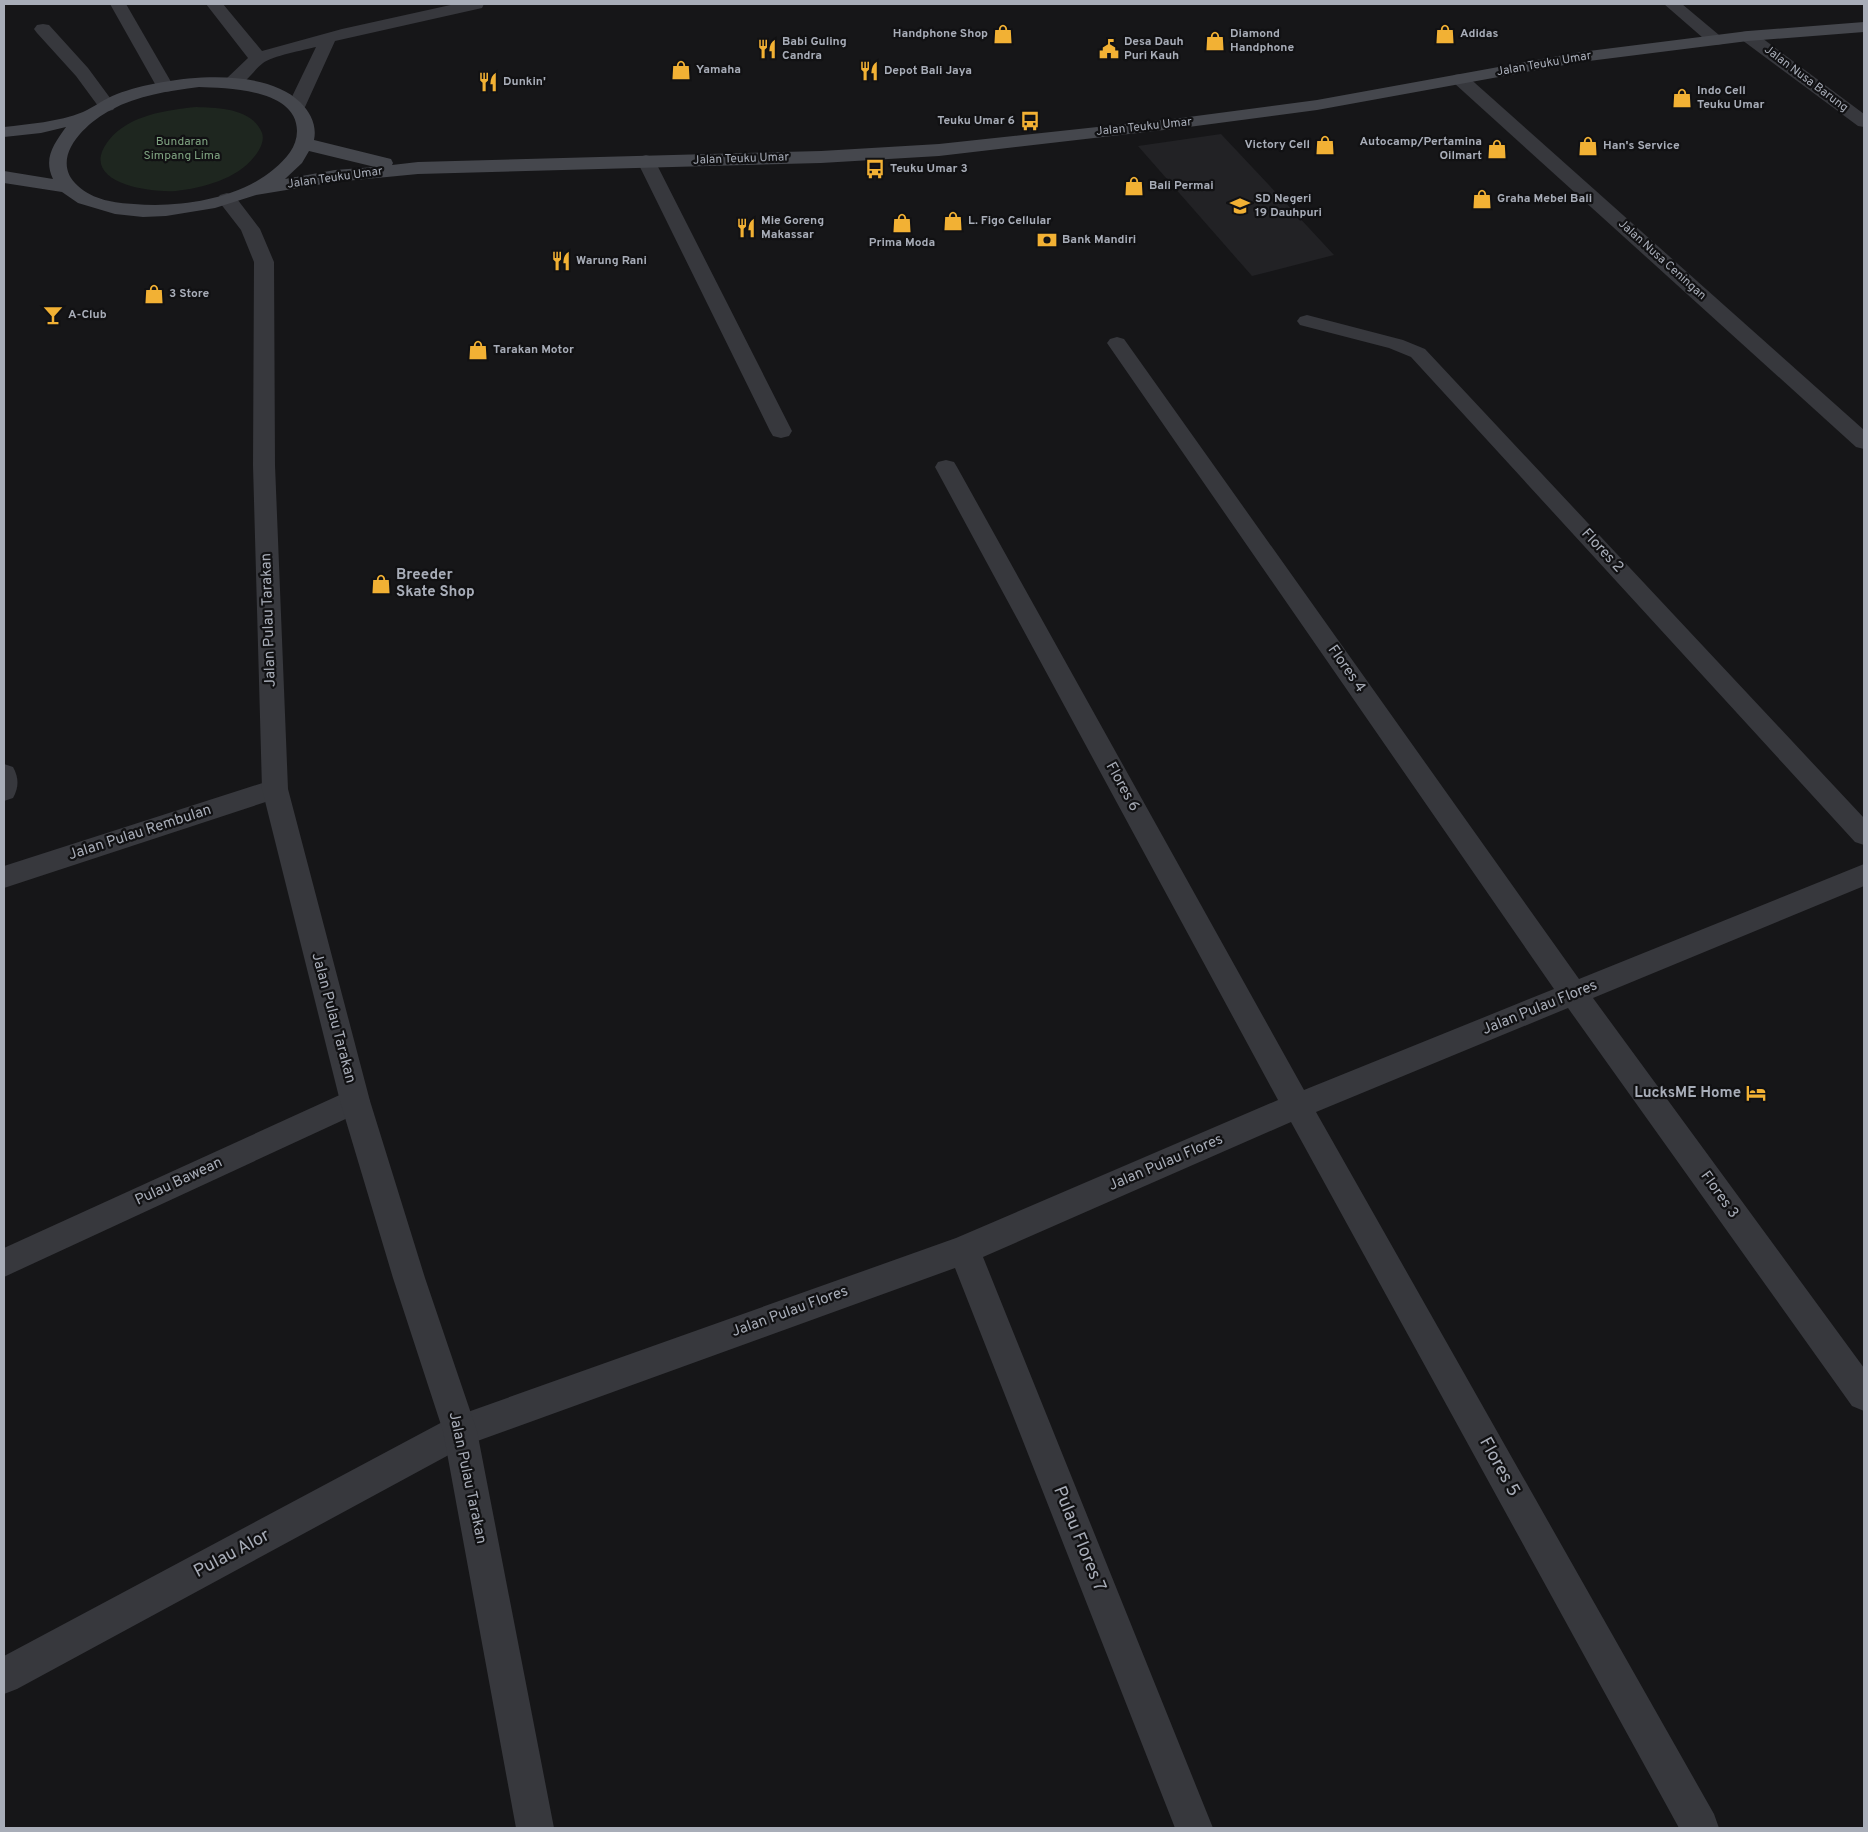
<svg xmlns="http://www.w3.org/2000/svg" width="1868" height="1832" font-family="Overpass,sans-serif">
<style>
.built{fill:#222225}
.green{fill:#1e261f}
.lines{fill:none;stroke-linecap:round;stroke-linejoin:round}
.service{fill:#37383d;fill-rule:evenodd}
.minor{fill:#37383d;fill-rule:evenodd}
.tertiary{fill:#37383d;fill-rule:evenodd}
.secondary{fill:#45474d;fill-rule:evenodd}
.labels{text-anchor:middle;dominant-baseline:central;stroke-width:4.5;stroke-linejoin:round;paint-order:stroke}
.far-poi-label{font-size:12px;font-weight:bold;fill:#a8adb8;stroke:#111113;text-anchor:start}
.far-street-label{font-size:12px;fill:#a8adb8;stroke:#111113}
.far-park-label{font-size:12px;fill:#7fa381;stroke:#111113}
.street-label{font-size:15px;fill:#a8adb8;stroke:#111113}
.poi-label{font-size:15px;font-weight:bold;fill:#a8adb8;stroke:#111113;text-anchor:start}
.near-street-label{font-size:18px;fill:#a8adb8;stroke:#111113}
</style>
<rect width="100%" height="100%" fill="#161618"/>
<!-- built -->
<path class="built" d="M1221,134L1282,199L1334,255L1252,276L1138,146Z"/>
<!-- green -->
<path class="green" d="M196,107C219,108 252,108 262,133C265,141 259,151 254,157C237,179 202,188 176,191C148,193 76,182 109,140C129,115 167,110 196,107Z"/>
<g class="lines">
<!-- service -->
<g class="service">
<path d="M1664,4H1682L1725,40L1722,44L1716,45L1710,44Z"/>
<path d="M43,24L49,25L88,68L116,106L113,110L107,111L101,110L76,76L37,33L34,29L37,25Z"/>
<path d="M646,155L653,157L655,161L792,431L789,436L781,438L773,436L770,431L637,161L639,157Z"/>
</g>
<!-- minor -->
<g class="minor">
<path d="M110,4H126L174,87L171,91L165,92L159,91Z"/>
<path d="M1748,31L1754,32L1864,114V127L1858,126L1742,40L1739,36L1742,32Z"/>
<path d="M1460,74L1466,75L1864,430V449L1856,447L1454,83L1451,79L1454,75Z"/>
<path d="M1307,315L1403,340L1425,349L1864,818V845L1855,842L1411,357L1389,348L1300,325L1297,321L1300,317Z"/>
<path d="M1117,337L1124,339L1579,979L1864,864V886L1593,998L1864,1368V1411L1852,1406L1568,1008L1316,1112L1714,1814L1719,1828H1679L1291,1122L983,1257L1213,1828H1175L955,1268L469,1444L17,1689L4,1694V1656L448,1419L956,1238L1278,1100L935,467L938,462L946,460L954,462L957,467L1304,1090L1554,989L1107,343L1110,339Z"/>
<path d="M4,764L13,767C19,778 19,787 13,798L4,801Z"/>
<path d="M275,779L284,782L288,789L284,796L4,888V866Z"/>
<path d="M355,1088L365,1092L370,1101L365,1110L4,1277V1248Z"/>
</g>
<!-- tertiary -->
<g class="tertiary">
<path d="M206,4H223L262,51L342,29L455,4H484L482,8L335,41L305,107L302,111L296,112L290,111L287,107L316,47C304,50 272,56 263,63C251,72 243,91 226,87L223,83L226,79L248,58Z"/>
<path d="M227,193L234,195L260,229L274,262L275,465L288,789L370,1101L425,1278L477,1431L554,1828H516L443,1431L393,1278L340,1101L262,789L253,465L254,262L241,230L217,199L220,195Z"/>
</g>
<!-- secondary -->
<path class="secondary" d="M1864,22V32L1748,41L1581,62L1317,110L1181,128L939,156L821,163L418,174L335,182L256,195L215,208L166,216L143,217L115,214L78,203L62,192L4,183V171L53,179C43,158 54,144 66,127L41,133L4,137V127C29,124 58,122 83,112C94,107 104,99 117,94C163,77 261,64 300,102C311,113 317,126 314,140L391,159L393,163L392,165L418,162L821,151L939,144L1181,118L1317,100L1581,52L1748,31ZM199,87C228,88 297,89 297,131C297,147 286,159 274,169C239,199 180,208 134,204C115,203 93,200 78,186C47,158 87,122 111,110C138,95 169,91 199,87ZM309,151L375,167L335,170L285,179L302,163Z"/>
</g>
<!-- icons -->
<defs>
<symbol id="shop-bare" viewBox="-9 -9 18 18"><path d="M-5-2.5h2.3a2.7 3.5 0 0 1 5.4 0H5L5.5 6h-11ZM-1.5-2.5h3a1.5 2.3 0 0 0-3 0Z" fill="#f2b134" stroke="#111113" stroke-width="2.5" paint-order="stroke"/></symbol>
<symbol id="restaurant-bare" viewBox="-9 -9 18 18"><path d="M-5-6h1v4h1v-4h1v4h1v-4h1v5L-1.5 .5V6h-2V.5L-5-1ZM5-6V6H3V1.5H1.5Q1.5-4 5-6Z" fill="#f2b134" stroke="#111113" stroke-width="2.5" paint-order="stroke"/></symbol>
<symbol id="civic-bare" viewBox="-9 -9 18 18"><path d="M-.6-6.5H3V-4.5H.6V-3L4-1V1h2V6H-6V1h2V-1L-.6-3ZM-1.2 2.5V6h2.4V2.5Z" fill="#f2b134" stroke="#111113" stroke-width="2.5" paint-order="stroke"/></symbol>
<symbol id="bus-bare" viewBox="-9 -9 18 18"><path d="M-5-6H5V4H4V6H2V4H-2V6H-4V4H-5ZM-3.5-4V0h7V-4ZM-3.5 1.2v1.5H-2V1.2ZM2 1.2v1.5H3.5V1.2Z" fill="#f2b134" stroke="#111113" stroke-width="2.5" paint-order="stroke"/></symbol>
<symbol id="school-bare" viewBox="-9 -9 18 18"><path d="M0-5L7-2L0 1L-7-2ZM-4 1L0 2.5L4 1V4Q0 6-4 4Z" fill="#f2b134" stroke="#111113" stroke-width="2.5" paint-order="stroke"/></symbol>
<symbol id="bank-bare" viewBox="-9 -9 18 18"><path d="M-6-4H6V4H-6ZM0-2.3a2.3 2.3 0 1 0 0 4.6a2.3 2.3 0 1 0 0-4.6Z" fill="#f2b134" stroke="#111113" stroke-width="2.5" paint-order="stroke"/></symbol>
<symbol id="bar-bare" viewBox="-9 -9 18 18"><path d="M-6-5H6L.8 .8V4.5H3.5V6h-7V4.5H-.8V.8Z" fill="#f2b134" stroke="#111113" stroke-width="2.5" paint-order="stroke"/></symbol>
<symbol id="hotel-bare" viewBox="-9 -9 18 18"><path d="M-6-4.5h1.5V1H6V5H4.5V3h-9V5H-6ZM-4 0a1.8 1.8 0 1 1 3.6 0ZM.5 0V-2.5h3Q6-2.5 6 0Z" fill="#f2b134" stroke="#111113" stroke-width="2.5" paint-order="stroke"/></symbol>
</defs>
<g fill-rule="evenodd">
<use href="#shop-bare" x="989" y="20" width="28" height="28"/>
<use href="#shop-bare" x="1431" y="20" width="28" height="28"/>
<use href="#shop-bare" x="1201" y="27" width="28" height="28"/>
<use href="#restaurant-bare" x="753" y="35" width="28" height="28"/>
<use href="#civic-bare" x="1095" y="35" width="28" height="28"/>
<use href="#shop-bare" x="667" y="56" width="28" height="28"/>
<use href="#restaurant-bare" x="855" y="57" width="28" height="28"/>
<use href="#restaurant-bare" x="474" y="68" width="28" height="28"/>
<use href="#shop-bare" x="1668" y="84" width="28" height="28"/>
<use href="#bus-bare" x="1016" y="107" width="28" height="28"/>
<use href="#shop-bare" x="1311" y="131" width="28" height="28"/>
<use href="#shop-bare" x="1574" y="132" width="28" height="28"/>
<use href="#shop-bare" x="1483" y="135" width="28" height="28"/>
<use href="#bus-bare" x="861" y="155" width="28" height="28"/>
<use href="#shop-bare" x="1120" y="172" width="28" height="28"/>
<use href="#shop-bare" x="1468" y="185" width="28" height="28"/>
<use href="#school-bare" x="1226" y="192" width="28" height="28"/>
<use href="#shop-bare" x="939" y="207" width="28" height="28"/>
<use href="#shop-bare" x="888" y="209" width="28" height="28"/>
<use href="#restaurant-bare" x="732" y="214" width="28" height="28"/>
<use href="#bank-bare" x="1033" y="226" width="28" height="28"/>
<use href="#restaurant-bare" x="547" y="247" width="28" height="28"/>
<use href="#shop-bare" x="140" y="280" width="28" height="28"/>
<use href="#bar-bare" x="39" y="301" width="28" height="28"/>
<use href="#shop-bare" x="464" y="336" width="28" height="28"/>
<use href="#shop-bare" x="367" y="570" width="28" height="28"/>
<use href="#hotel-bare" x="1742" y="1079" width="28" height="28"/>
</g>
<g class="labels">
<!-- far-poi labels -->
<g class="far-poi-label">
<text x="988" y="34" text-anchor="end">Handphone Shop</text>
<text x="1230" y="34">Diamond<tspan x="1230" dy="14">Handphone</tspan></text>
<text x="1460" y="34">Adidas</text>
<text x="782" y="42">Babi Guling<tspan x="782" dy="14">Candra</tspan></text>
<text x="1124" y="42">Desa Dauh<tspan x="1124" dy="14">Puri Kauh</tspan></text>
<text x="696" y="70">Yamaha</text>
<text x="884" y="71">Depot Bali Jaya</text>
<text x="503" y="82">Dunkin'</text>
<text x="1697" y="91">Indo Cell<tspan x="1697" dy="14">Teuku Umar</tspan></text>
<text x="1015" y="121" text-anchor="end">Teuku Umar 6</text>
<text x="1482" y="142" text-anchor="end">Autocamp/Pertamina<tspan x="1482" dy="14">Oilmart</tspan></text>
<text x="1310" y="145" text-anchor="end">Victory Cell</text>
<text x="1603" y="146">Han's Service</text>
<text x="890" y="169">Teuku Umar 3</text>
<text x="1149" y="186">Bali Permai</text>
<text x="1255" y="199">SD Negeri<tspan x="1255" dy="14">19 Dauhpuri</tspan></text>
<text x="1497" y="199">Graha Mebel Bali</text>
<text x="761" y="221">Mie Goreng<tspan x="761" dy="14">Makassar</tspan></text>
<text x="968" y="221">L. Figo Cellular</text>
<text x="1062" y="240">Bank Mandiri</text>
<text x="902" y="243" text-anchor="middle">Prima Moda</text>
<text x="576" y="261">Warung Rani</text>
<text x="169" y="294">3 Store</text>
<text x="68" y="315">A-Club</text>
<text x="493" y="350">Tarakan Motor</text>
</g>
<!-- far-street labels -->
<g class="far-street-label">
<text transform="translate(1544 64) rotate(-10)">Jalan Teuku Umar</text>
<text transform="translate(1806 79) rotate(37)">Jalan Nusa Barung</text>
<text transform="translate(1144 127) rotate(-6)">Jalan Teuku Umar</text>
<text transform="translate(741 159) rotate(-2)">Jalan Teuku Umar</text>
<text transform="translate(335 178) rotate(-8)">Jalan Teuku Umar</text>
<text transform="translate(1662 260) rotate(42)">Jalan Nusa Ceningan</text>
</g>
<!-- far-park labels -->
<g class="far-park-label">
<text x="182" y="142">Bundaran<tspan x="182" dy="14">Simpang Lima</tspan></text>
</g>
<!-- street labels -->
<g class="street-label">
<text transform="translate(1602 551) rotate(47)">Flores 2</text>
<text transform="translate(269 620) rotate(-92)">Jalan Pulau Tarakan</text>
<text transform="translate(1346 669) rotate(55)">Flores 4</text>
<text transform="translate(1122 787) rotate(61)">Flores 6</text>
<text transform="translate(140 833) rotate(-18)">Jalan Pulau Rembulan</text>
<text transform="translate(1540 1008) rotate(-22)">Jalan Pulau Flores</text>
<text transform="translate(333 1018) rotate(75)">Jalan Pulau Tarakan</text>
<text transform="translate(1166 1163) rotate(-23)">Jalan Pulau Flores</text>
<text transform="translate(179 1182) rotate(-25)">Pulau Bawean</text>
<text transform="translate(1719 1195) rotate(54)">Flores 3</text>
<text transform="translate(790 1312) rotate(-20)">Jalan Pulau Flores</text>
<text transform="translate(467 1478) rotate(78)">Jalan Pulau Tarakan</text>
</g>
<!-- poi labels -->
<g class="poi-label">
<text x="396" y="575">Breeder<tspan x="396" dy="17">Skate Shop</tspan></text>
<text x="1741" y="1093" text-anchor="end">LucksME Home</text>
</g>
<!-- near-street labels -->
<g class="near-street-label">
<text transform="translate(1499 1467) rotate(61)">Flores 5</text>
<text transform="translate(1079 1539) rotate(68)">Pulau Flores 7</text>
<text transform="translate(232 1554) rotate(-28)">Pulau Alor</text>
</g>
</g>
<!-- border -->
<rect width="1868" height="1832" fill="none" stroke="#a8adb8" stroke-width="10"/>
</svg>
